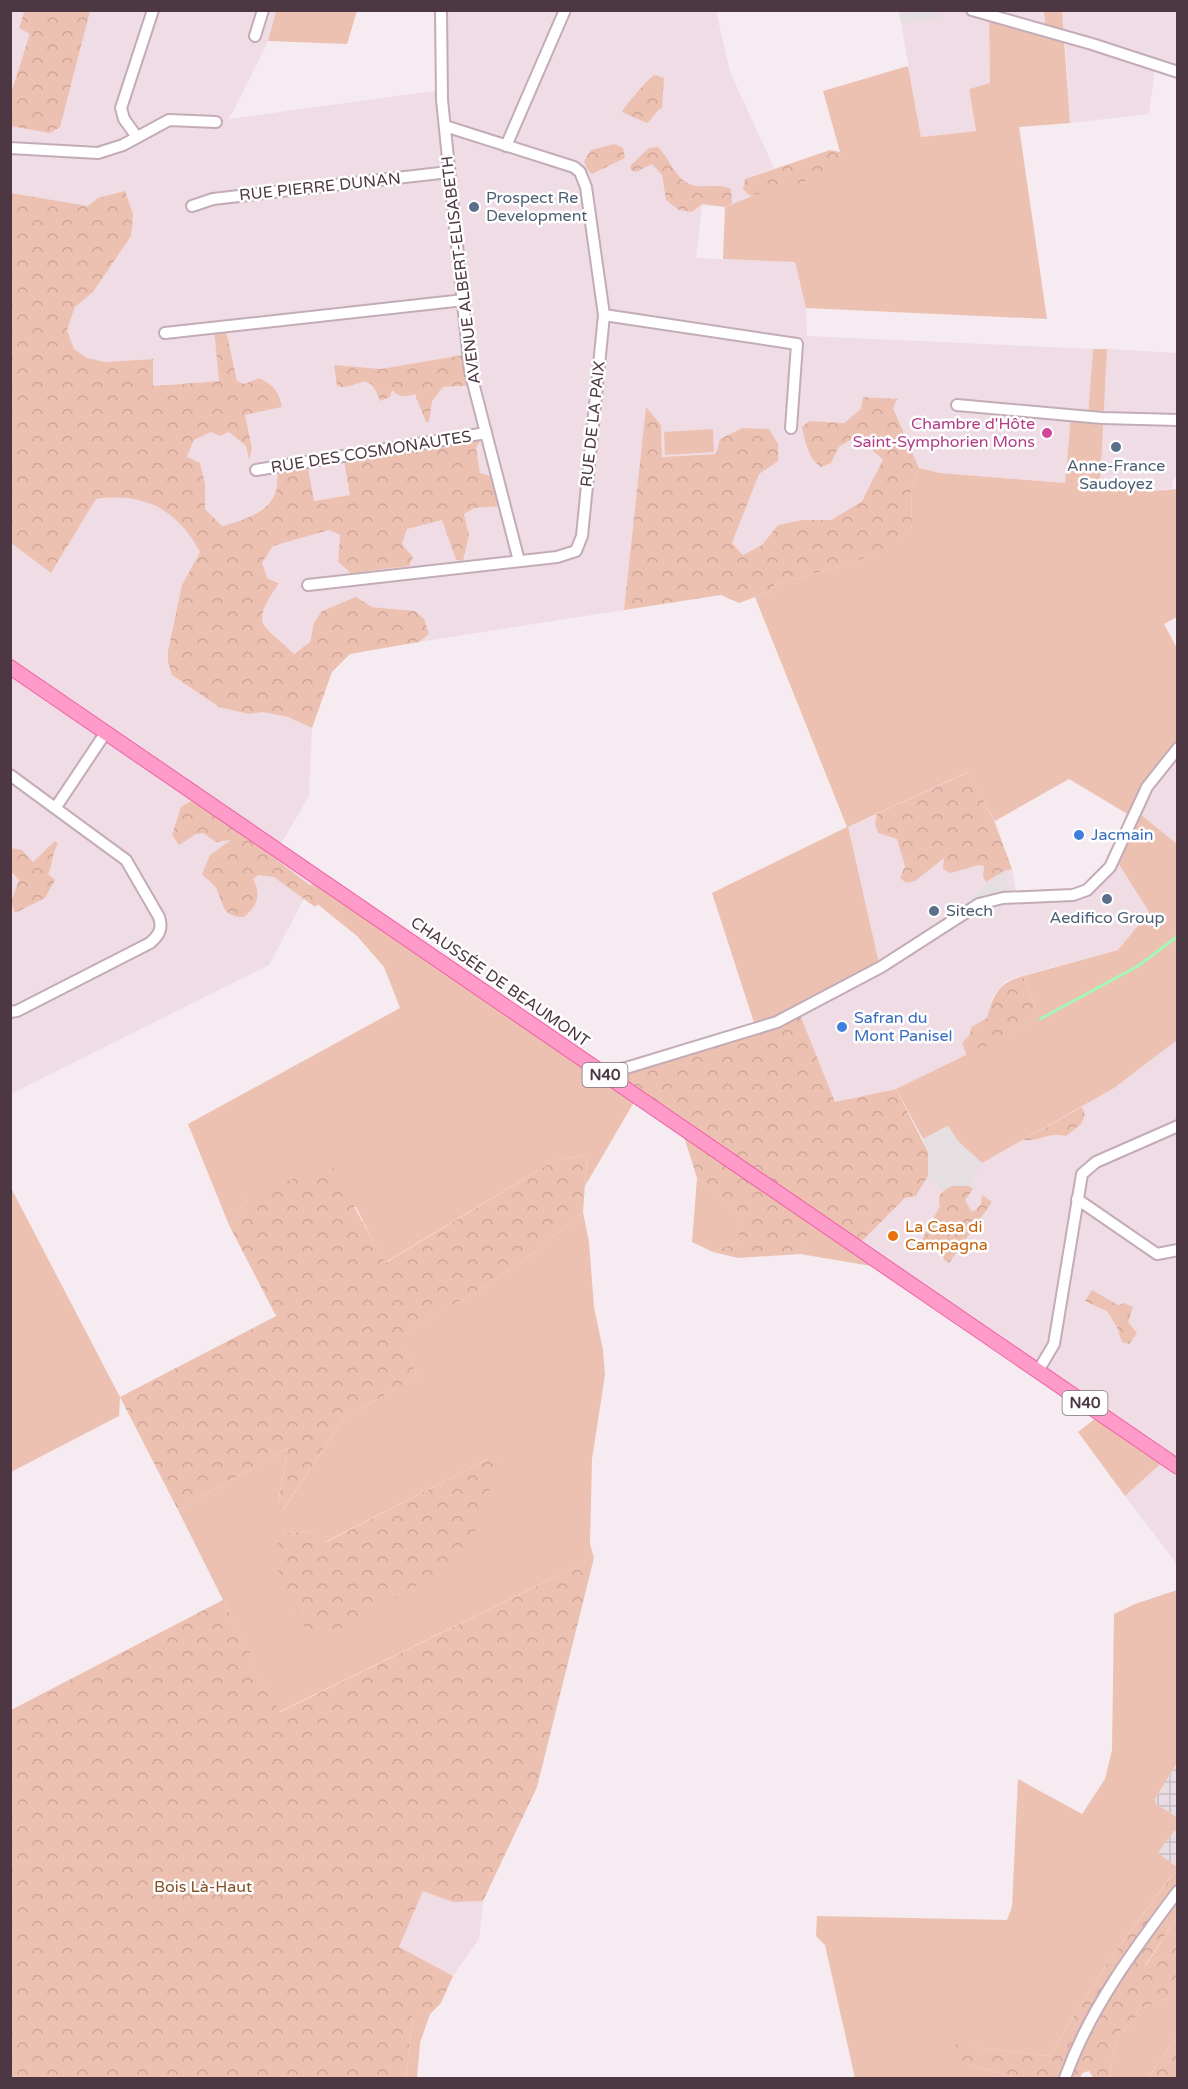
<svg xmlns="http://www.w3.org/2000/svg" width="1188" height="2089" font-family="'Varela Round',sans-serif">
<style>
.residential{fill:#efdce5}
.industrial{fill:url(#industrial-grid)}
.grass{fill:#edc1b1;fill-rule:evenodd}
.forest{fill:url(#forest-crowns)}
.parking{fill:#e5dfe2}
.lines{fill:none;stroke-linecap:round;stroke-linejoin:round}
.stream{stroke:#a3f7b7;stroke-width:3}
.minor-casing{stroke:#c3acb8;stroke-width:14}
.major-casing{stroke:#ee61a4;stroke-width:16}
.minor{stroke:#fff;stroke-width:10}
.major{stroke:#ff9bc9;stroke-width:14}
.service-dot{fill:#5c6f8a;stroke:#fff;stroke-width:2}
.hotel-dot{fill:#d1479c;stroke:#fff;stroke-width:2}
.shop-dot{fill:#3f7fe0;stroke:#fff;stroke-width:2}
.food-dot{fill:#e8710a;stroke:#fff;stroke-width:2}
.labels{text-anchor:middle;dominant-baseline:central;stroke-width:5;stroke-linejoin:round;paint-order:stroke}
.shield{fill:#fff;stroke:#82737b;stroke-width:1.5}
.shield-label{font-size:15px;font-weight:bold;fill:#4c3743}
.street-label{font-size:16px;fill:#4c3743;stroke:#fff}
.service-label{font-size:16px;fill:#4e5e75;stroke:#fff;text-anchor:start}
.hotel-label{font-size:16px;fill:#b23c85;stroke:#fff;text-anchor:end}
.shop-label{font-size:16px;fill:#366cbe;stroke:#fff;text-anchor:start}
.food-label{font-size:16px;fill:#c56008;stroke:#fff;text-anchor:start}
.park-label{font-size:16px;fill:#844f24;stroke:#fff}
</style>
<defs>
<pattern id="industrial-grid" width="8" height="8" patternUnits="userSpaceOnUse" patternTransform="scale(1.5)"><rect width="8" height="8" fill="#e6dce2"/><path d="M0 4h8M4 0v8" fill="none" stroke="#c7bdc3"/></pattern>
<pattern id="forest-crowns" width="20" height="18" patternUnits="userSpaceOnUse" patternTransform="scale(1.5)"><rect width="20" height="18" fill="#edc1b1"/><path d="M2 6a3 3 0 1 1 6 0M12 15a3 3 0 1 1 6 0" fill="none" stroke="#cda699"/></pattern>
</defs>
<rect width="100%" height="100%" fill="#f6ebf0"/>
<!-- residential -->
<g class="residential">
<path d="M10,11H276L268,41L229,119L441,90V11H716L730,72L774,168L745,179L743,189L750,196L725,207L702,205L696,258L795,262L806,308L807,336L1093,349L1088,417L1071,416L1065,483L940,473L919,468L893,408L861,409L844,424L810,421L831,463L839,447L852,438L871,449L883,460L876,478L862,500L831,520H802L778,525L762,545L742,555L732,543L759,474L769,429L742,428L720,439L716,454L662,457L661,425L646,408L624,610L419,642L429,634L415,611L372,607L356,598L314,623L310,642L294,654L267,632L261,616L267,600L279,583L268,579L262,563L273,546L329,530L340,535L338,562L351,573L409,566L413,557L402,544L407,528L442,520L456,560L469,535L463,514L475,508L505,506L480,474L476,447L343,456L350,495L313,501L307,462L265,506L244,522L222,526L205,509V484L187,458L194,440L212,432H229L246,446L248,458L252,448L245,415L282,407L237,381L214,328L220,381L152,386V359L105,362L87,358L74,349L67,330L75,307L93,292L88,206L11,193Z"/>
<path d="M899,11H1177V76L1155,68L1149,114L1070,123L1065,37L989,16L990,83L969,89L976,131L921,137Z"/>
<path d="M1107,349L1177,353L1178,474L1172,482L1173,488L1153,491L1100,487Z"/>
<path d="M117,496L143,501L166,511L189,530L200,552L182,585L172,675L219,707L249,714L263,712L288,717L312,728L309,796L278,849L316,876L269,965L11,1094V543L51,573L96,499Z"/>
<path d="M1177,748V844L1140,814L1147,787Z"/>
<path d="M969,772L995,821L1012,869L1017,896L1080,893L1115,858L1149,912L1118,950L1012,978L1005,982L993,996L987,1018L971,1027L970,1034L962,1043L967,1056L896,1089L835,1102L799,1012L879,963L847,828Z"/>
<path d="M1177,1040V1564L1125,1496L1165,1460L856,1247L905,1198L917,1196L928,1176V1152L923,1139L982,1163L1107,1092Z"/>
<path d="M423,1890L453,1902L483,1901L479,1939L453,1976L399,1948Z"/>
</g>
<!-- industrial -->
<g class="industrial">
<path d="M1177,1763V1817L1156,1804L1155,1799Z"/>
<path d="M1177,1827V1867L1158,1853Z"/>
</g>
<!-- grass -->
<g class="grass">
<path d="M276,11V10L357,11L347,44L268,41Z"/>
<path d="M1044,11H1062L1070,123L1019,127L1047,319L806,308L795,262L723,259L725,207L842,159L823,91L908,66L921,137L976,131L969,89L990,83L989,15L1046,31Z"/>
<path d="M1093,349H1107L1100,487L1153,491L1177,489V617L1164,624L1177,648V748L1162,765L1140,814L1177,844V1040L1114,1088L982,1163L958,1142L948,1126L923,1139L896,1089L1040,1019L1023,976L1118,950L1149,912L1115,858L1129,815L1069,779L995,821L968,772L848,827L879,963L756,1029L712,893L847,827L755,597L769,592L774,585L854,562L893,545L912,527L911,488L919,468L940,473L1065,483L1071,416H1088Z"/>
<path d="M713,429L714,452L665,455L664,432Z"/>
<path d="M316,876L637,1097L585,1186L587,1156L557,1159L384,1263L356,1207L248,1199L229,1225L188,1124L400,1008L384,967L357,936L306,895Z"/>
<path d="M697,1178L732,1206L743,1221L737,1242L713,1252L692,1242Z"/>
<path d="M10,1186L120,1397L119,1416L11,1472Z"/>
<path d="M583,1212L589,1242L594,1307L603,1350L605,1375L592,1459L590,1544L594,1558L279,1712L178,1510L288,1448L278,1502L283,1510L344,1418L417,1377L399,1334L476,1292L534,1253ZM488,1459H501L296,1612L280,1534L308,1531L325,1542Z"/>
<path d="M813,1218L889,1269L800,1254Z"/>
<path d="M1101,1414L1166,1459L1125,1496L1078,1432Z"/>
<path d="M1177,1590V1763L1155,1799L1156,1804L1177,1817V1827L1158,1853L1177,1867V1872L1171,1876L1109,1960L1049,2056L974,2047L969,2064L1017,2078H855L825,1945L816,1936L817,1916L1007,1920L1012,1907L1018,1779L1082,1814L1105,1779L1112,1750L1114,1614L1135,1604Z"/>
<path d="M1177,1917V1946L1145,1967Z"/>
<path d="M1177,1989V2035L1148,2078H1109L1118,2033L1135,2020L1137,2010L1166,1999Z"/>
<path d="M413,2011L430,2014L420,2043L417,2078H406Z"/>
</g>
<!-- forest -->
<g class="forest">
<path d="M25,10L90,11L60,127L50,133L11,126V93L30,34L19,28Z"/>
<path d="M654,75L664,78L662,108C655,111 653,119 647,123L622,112C622,109 649,78 654,75Z"/>
<path d="M614,144L623,148L625,158L592,174L587,169L584,161L591,150Z"/>
<path d="M658,147C671,160 677,185 698,186C710,187 720,184 731,189L732,203L725,207L702,204L692,212L679,210L666,200L662,175L652,164L636,172L631,170L630,166L649,148Z"/>
<path d="M830,150L840,152L843,159C830,179 773,190 750,196L743,189L745,179Z"/>
<path d="M125,191L133,214L131,236L93,292L75,307L67,330L74,349L87,358L105,362L153,359V386L219,381L214,328L225,326L237,381L245,384L259,378C273,385 279,391 282,407L245,415L252,448L249,460L246,446L229,432L220,436L211,432L194,440L187,457L200,463L205,484V509L222,526C240,522 270,512 276,491C278,484 277,475 278,467L307,462L314,501L350,495L343,456L486,433L476,447L480,473L498,478L505,506L475,508L464,514L469,535L463,561L456,560L442,520L407,529L402,544L413,557L409,566L351,573L338,562L340,535L329,530L273,546L262,563L268,579L279,583C249,627 262,623 294,654L310,642L314,623L322,611L356,597L372,607L415,611L424,619L429,634L419,642L350,654L332,672L312,728L288,717L263,712L249,714L219,707L172,675L168,662V651L182,585L200,552C178,510 144,492 96,499L51,573L11,543V193L88,206L98,198Z"/>
<path d="M469,354L474,385L443,387L432,401L429,422H426L415,394C405,397 400,398 392,390L390,397L380,401C367,365 359,392 337,386L334,365L381,369Z"/>
<path d="M863,397L897,399L893,408L919,468L911,488L912,527L893,546L854,562L774,585L769,592L739,603L721,595L624,610L646,407L661,425L662,457L716,454L720,439L742,428L769,429L778,444V461L759,474L732,543L743,555L762,545L778,525L802,520H831L862,501L883,460L871,449L852,439L839,447L831,463L821,467C808,458 806,443 802,427L809,421L844,423L861,409Z"/>
<path d="M969,772L994,821L1012,869L1004,871L986,882L983,876L984,866L978,865L951,873L943,869L944,858L915,881L906,883L900,878L905,866L897,839L878,833L875,823L877,814Z"/>
<path d="M196,798L325,897L315,907L274,877L258,875L253,879C262,895 257,906 244,917C220,917 224,902 216,888C213,883 206,879 202,874L210,855L231,840L216,842L203,833L196,834L179,845L172,835L181,807Z"/>
<path d="M55,841L58,844C51,854 53,866 48,874L55,880L45,898L15,913L11,902L19,880L11,871V848L22,850L33,862Z"/>
<path d="M1023,976L1040,1019L967,1056L962,1043L970,1034L971,1027L987,1018C993,995 999,982 1023,976Z"/>
<path d="M799,1012L835,1102L896,1089L928,1152V1176L916,1196L905,1198L856,1247L814,1218L800,1254L738,1258L713,1252L737,1242L742,1221L732,1206L697,1178L681,1127L608,1077Z"/>
<path d="M1082,1107L1085,1115L1081,1124L1066,1136C1044,1132 1042,1142 1023,1140Z"/>
<path d="M587,1156L583,1212L534,1253L476,1292L400,1334L417,1377L344,1418L282,1511L278,1503L288,1448L178,1510L120,1397L276,1316L229,1225L248,1199L330,1162L385,1263L557,1159Z"/>
<path d="M952,1186H969L973,1189L965,1200L971,1211L976,1210L981,1204L982,1195L992,1202L949,1263L944,1260L942,1249L933,1241L917,1249L940,1206C937,1194 941,1192 952,1186Z"/>
<path d="M1092,1290L1118,1305L1124,1303L1133,1307L1128,1322L1137,1333L1129,1344L1122,1342L1117,1327L1107,1311L1085,1301Z"/>
<path d="M501,1458L466,1558L330,1635L311,1638L296,1612L276,1565L279,1534L308,1531L326,1542L488,1459Z"/>
<path d="M594,1558L537,1787L483,1901L453,1902L423,1891L399,1947L453,1976L441,2003L430,2014L413,2012L406,2078H11V1710L223,1600L280,1712Z"/>
<path d="M1177,1872V1917L1145,1966L1177,1946V1989L1166,1999L1137,2010L1135,2020L1118,2033L1109,2078H1093L1089,2071L1082,2073L1080,2078H1017L969,2064L955,2069L949,2055L963,2033L973,2035L975,2047L1049,2056L1109,1960L1172,1875Z"/>
<path d="M1177,2035V2078H1148Z"/>
</g>
<!-- parking -->
<g class="parking">
<path d="M899,11H939L940,18L901,23Z"/>
<path d="M1004,871L1012,892L978,901L973,895Z"/>
<path d="M948,1126L959,1142L982,1163L969,1186H952L944,1190L928,1176V1152L923,1139Z"/>
</g>
<g class="lines">
<!-- stream -->
<path class="stream" d="M1040,1019L1138,966L1178,936"/>
<defs>
<g id="minor">
<path d="M441,10L442,100L470,371L519,561"/>
<path d="M972,10L1092,44L1178,72"/>
<path d="M255,36L263,10"/>
<path d="M137,137L124,119L121,108L153,10"/>
<path d="M506,146L565,10"/>
<path d="M10,148L98,153L123,145L169,120L216,122"/>
<path d="M192,206L213,199L449,172"/>
<path d="M604,315L797,344L791,428"/>
<path d="M165,333L464,300"/>
<path d="M957,405L1102,418L1178,420"/>
<path d="M256,470L486,433"/>
<path d="M308,585L557,557L576,551L582,536L604,315L586,187L580,172L574,167L445,126"/>
<path d="M10,775L126,860L159,917C163,929 159,935 150,943L17,1011L10,1012"/>
<path d="M56,807L106,732"/>
<path d="M608,1077L616,1071L777,1022L881,967L979,904L1003,898L1073,895L1087,890L1110,867L1147,787L1178,748"/>
<path d="M1077,1199L1157,1254L1178,1250"/>
<path d="M1038,1371L1054,1344L1082,1174L1096,1162L1178,1126"/>
<path d="M1065,2078C1090,2008 1133,1951 1178,1891"/>
</g>
<path id="major" d="M10,667L1178,1467"/>
</defs>
<!-- minor casing -->
<use href="#minor" class="minor-casing"/>
<!-- major casing -->
<use href="#major" class="major-casing"/>
<!-- minor -->
<use href="#minor" class="minor"/>
<!-- major -->
<use href="#major" class="major"/>
</g>
<!-- markers -->
<g class="service-dot">
<circle cx="474" cy="207" r="6"/>
<circle cx="1116" cy="447" r="6"/>
<circle cx="1107" cy="899" r="6"/>
<circle cx="934" cy="911" r="6"/>
</g>
<circle class="hotel-dot" cx="1047" cy="433" r="6"/>
<g class="shop-dot">
<circle cx="1079" cy="835" r="6"/>
<circle cx="842" cy="1027" r="6"/>
</g>
<circle class="food-dot" cx="893" cy="1236" r="6"/>
<g class="labels">
<!-- shield labels -->
<g class="shield">
<rect x="582.5" y="1063" width="45" height="24" rx="4.5"/>
<rect x="1062.5" y="1391" width="45" height="24" rx="4.5"/>
</g>
<g class="shield-label">
<text x="605" y="1075">N40</text>
<text x="1085" y="1403">N40</text>
</g>
<!-- street labels -->
<g class="street-label">
<text transform="translate(320 187) rotate(-6)">RUE PIERRE DUNAN</text>
<text transform="translate(461 270) rotate(-97)">AVENUE ALBERT-ELISABETH</text>
<text transform="translate(593 424) rotate(-84)">RUE DE LA PAIX</text>
<text transform="translate(371 452) rotate(-9)">RUE DES COSMONAUTES</text>
<text transform="translate(500 982) rotate(35)">CHAUSSÉE DE BEAUMONT</text>
</g>
<!-- service labels -->
<g class="service-label">
<text x="486" y="198">Prospect Re<tspan x="486" dy="18">Development</tspan></text>
<text x="1116" y="466" text-anchor="middle">Anne-France<tspan x="1116" dy="18">Saudoyez</tspan></text>
<text x="946" y="911">Sitech</text>
<text x="1107" y="918" text-anchor="middle">Aedifico Group</text>
</g>
<!-- hotel labels -->
<g class="hotel-label">
<text x="1035" y="424">Chambre d'Hôte<tspan x="1035" dy="18">Saint-Symphorien Mons</tspan></text>
</g>
<!-- shop labels -->
<g class="shop-label">
<text x="1091" y="835">Jacmain</text>
<text x="854" y="1018">Safran du<tspan x="854" dy="18">Mont Panisel</tspan></text>
</g>
<!-- food labels -->
<g class="food-label">
<text x="905" y="1227">La Casa di<tspan x="905" dy="18">Campagna</tspan></text>
</g>
<!-- park labels -->
<g class="park-label">
<text x="203" y="1887">Bois Là-Haut</text>
</g>
</g>
<!-- border -->
<rect width="1188" height="2089" fill="none" stroke="#4c3743" stroke-width="24"/>
</svg>
